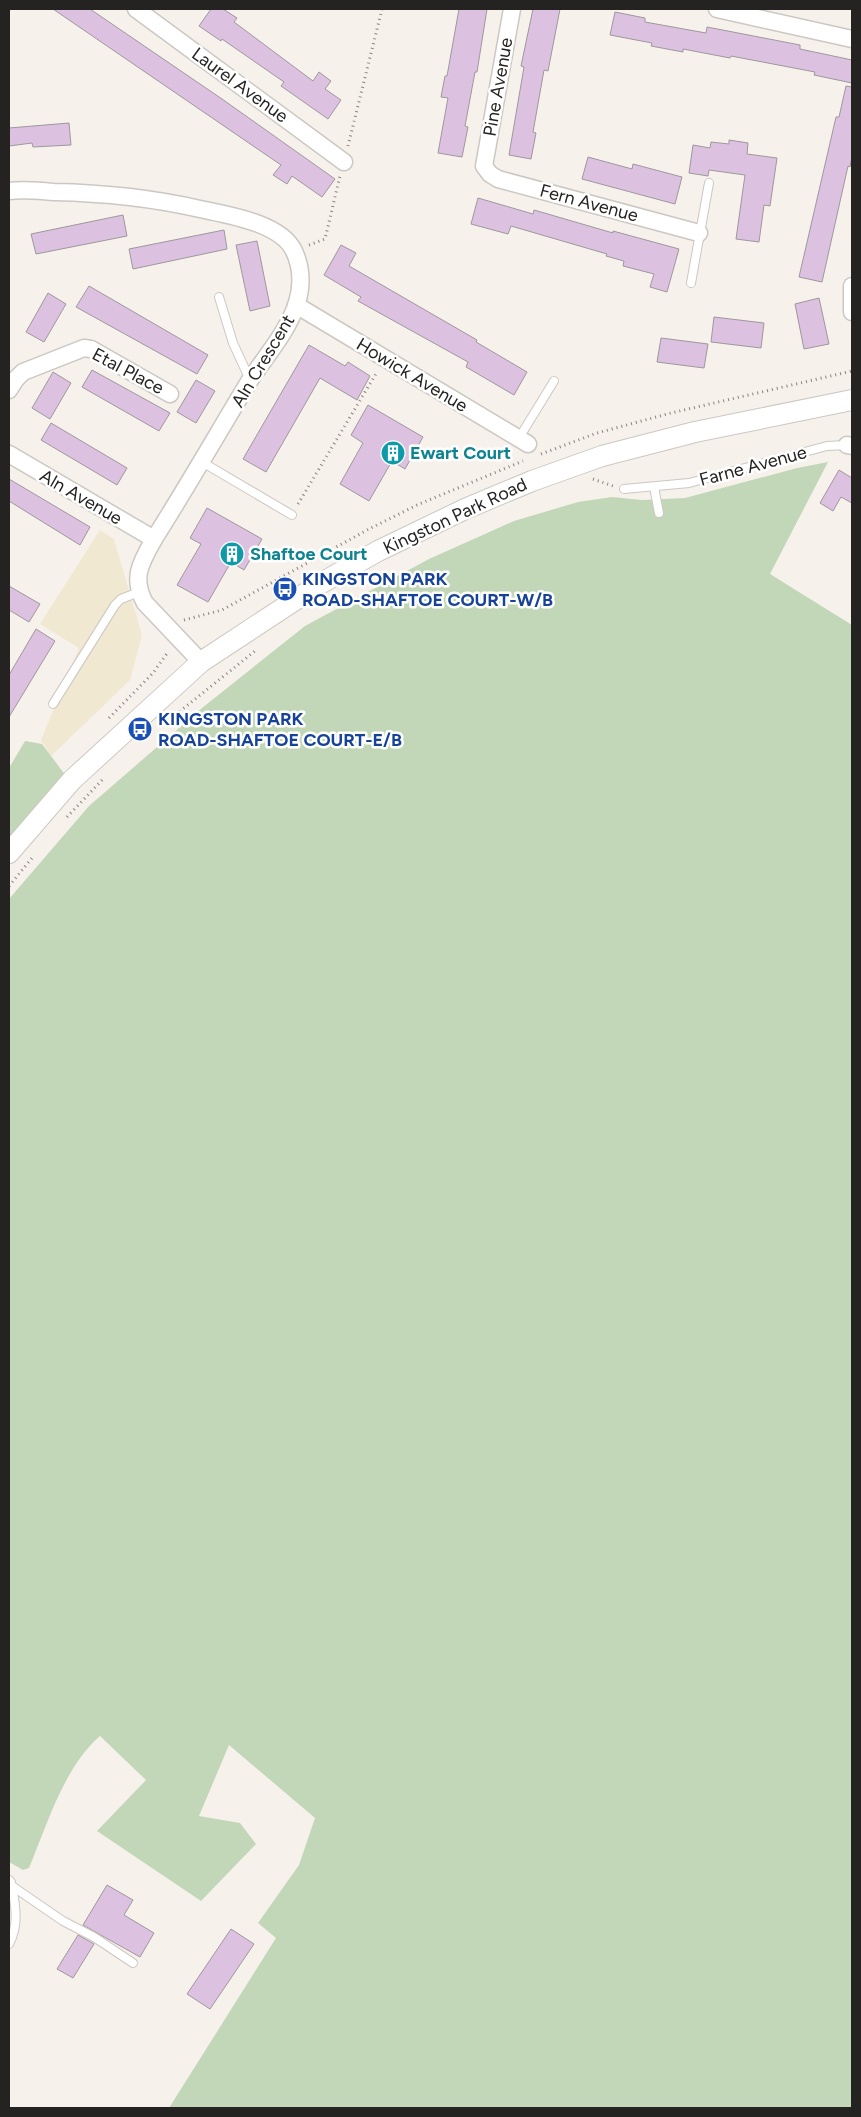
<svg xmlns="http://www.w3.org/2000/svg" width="861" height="2117" font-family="Figtree,sans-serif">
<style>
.industrial{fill:#f1e8d2}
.green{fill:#c2d7b8}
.building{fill:#dcc2e0;stroke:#9d989d}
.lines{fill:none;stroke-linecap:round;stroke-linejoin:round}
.service-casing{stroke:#cdc7c2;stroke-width:10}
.minor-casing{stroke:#cdc7c2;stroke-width:19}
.tertiary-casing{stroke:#cdc7c2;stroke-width:22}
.path{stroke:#888481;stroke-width:3;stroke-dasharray:1 4;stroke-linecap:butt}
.service{stroke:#fff;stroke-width:8}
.minor{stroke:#fff;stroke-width:16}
.tertiary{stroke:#fff;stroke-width:20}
.labels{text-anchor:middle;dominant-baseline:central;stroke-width:5;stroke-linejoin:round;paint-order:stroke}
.street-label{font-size:18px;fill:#252321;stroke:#fff}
.culture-label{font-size:18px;font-weight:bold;fill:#0d838f;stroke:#fff;text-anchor:start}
.transit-label{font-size:18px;font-weight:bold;fill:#164399;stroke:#fff;text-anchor:start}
</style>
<rect width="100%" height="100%" fill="#f7f1ec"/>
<!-- industrial -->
<path class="industrial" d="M100,530L114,539L142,635L130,680L51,756L41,740L79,648L40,624Z"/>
<!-- green -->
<g class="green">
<path d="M828,462L770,574L852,625V2108H169L276,1938L258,1923L299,1865L315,1818L229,1745L199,1816L240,1823L256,1844L201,1901L97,1831L146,1780L100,1736C64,1767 47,1825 29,1868L23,1870L9,1862V899L89,806L202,708L305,626L429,559L514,521L578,502L612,497L642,500L685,498L797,468Z"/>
<path d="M25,741L42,744L66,776L9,838V768Z"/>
</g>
<!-- building -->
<g class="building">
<path d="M53,9H90L222,99L335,179L322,197L292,176L287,184L273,175L281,165Z"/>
<path d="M211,9H223L237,18L234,22L313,81L319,72L331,81L325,89L341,100L328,119L281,86L284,82L222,39L221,41L199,26Z"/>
<path d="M459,9H487L477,72H475L465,126L468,127L462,157L438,153L448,98L441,97L445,76H447Z"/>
<path d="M533,9H560L548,71L544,70L533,132L536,133L531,159L509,155L524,67L521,66Z"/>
<path d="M615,12L645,18V22L706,33L707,27L800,45V49L852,60V83L814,75L815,72L731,56L730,58L683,49V52L651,46L652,43L610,35Z"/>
<path d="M846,86L852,87V157L850,167L848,166L822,282L799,277L836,117H839Z"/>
<path d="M69,123L71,145L33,147L32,143L9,146V128Z"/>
<path d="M729,140L748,143L747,154L777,158L770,206L764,205L759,242L736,239L745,175L709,170L708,176L689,173L693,145L710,148L711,142L729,144Z"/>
<path d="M588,157L632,169L633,164L682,177L675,204L582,179Z"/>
<path d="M478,198L533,214L534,210L613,233V231L679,249L667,292L650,287L654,274L623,266L624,261L606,256L607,254L511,226L508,234L471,224Z"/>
<path d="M123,215L127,236L36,254L31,234Z"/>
<path d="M224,230L227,249L133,269L129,249Z"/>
<path d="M257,241L270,306L250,311L236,245Z"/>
<path d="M341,245L356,253L349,266L477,340L476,342L527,372L514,395L466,367L468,362L358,301L361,297L324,275Z"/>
<path d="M89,286L208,355L197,374L76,307Z"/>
<path d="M48,293L66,304L44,342L26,332Z"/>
<path d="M819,298L829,344L804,349L795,304Z"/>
<path d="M714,317L764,323L761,348L711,342Z"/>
<path d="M661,338L708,344L704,368L657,362Z"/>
<path d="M309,345L345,366L348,362L370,376L357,400L320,378L266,472L243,459Z"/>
<path d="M92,370L170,413L159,431L82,387Z"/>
<path d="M53,372L71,383L50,419L32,408Z"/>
<path d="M196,380L215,391L196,423L177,412Z"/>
<path d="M368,405L423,437L405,469L392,461L369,501L340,484L363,443L351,435Z"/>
<path d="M51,423L127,468L117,485L41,440Z"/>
<path d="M839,470L852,478V503L841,497L833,511L820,503Z"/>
<path d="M9,479L90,527L80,545L9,501Z"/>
<path d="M207,508L262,539L244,570L231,562L208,602L177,585L201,544L190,538Z"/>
<path d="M9,586L40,604L29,622L9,610Z"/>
<path d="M36,629L55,641L9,717V675Z"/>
<path d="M107,1885L133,1900L124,1915L154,1933L140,1957L83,1925Z"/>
<path d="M231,1929L254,1944L210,2009L187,1994Z"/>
<path d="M78,1935L94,1944L73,1978L57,1969Z"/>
</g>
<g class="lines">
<defs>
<g id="service">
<path d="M691,283L709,183"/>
<path d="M219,297L233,343L250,380"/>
<path d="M519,438L554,381"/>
<path d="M202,462L292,515"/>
<path d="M654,487L659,513"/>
<path d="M624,489L689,483L827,446L847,445"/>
<path d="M53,704L115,605L121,599L139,592"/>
<path d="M9,1880L11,1882C15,1902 20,1924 9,1944"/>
<path d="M12,1886L63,1921L94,1937L133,1963"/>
</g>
<g id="minor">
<path d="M136,9L344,162"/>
<path d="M512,9L484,166L490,174L498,179L699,233"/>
<path d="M717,9L852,39"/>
<path d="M9,191C23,189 39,191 54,192C104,193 152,198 200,209C228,215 281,223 294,251C302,268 302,286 297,303C288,331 266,356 250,380C218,433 187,487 154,539C141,562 131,578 145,603L201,662"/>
<path d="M852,286V312"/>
<path d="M296,305L528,444"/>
<path d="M9,390L16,379L23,372L84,348L91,349L170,394"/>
<path d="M847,445L852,446"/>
<path d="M9,454L154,539"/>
</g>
<path id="tertiary" d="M9,853L72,780L201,662L318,585L378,551L465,509L532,481L602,456L695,432L852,400"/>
</defs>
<!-- service casing -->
<use href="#service" class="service-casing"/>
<!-- minor casing -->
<use href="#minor" class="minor-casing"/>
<!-- tertiary casing -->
<use href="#tertiary" class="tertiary-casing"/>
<!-- path -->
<g class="path">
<path d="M348,146L382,9"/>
<path d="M309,245L325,239L340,176"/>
<path d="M541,454L597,433L671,413L852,371"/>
<path d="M593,479L613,486"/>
<path d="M298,504L377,372"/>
<path d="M184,620L222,610L369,529L417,505L523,461"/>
<path d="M109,718L153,673L168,652"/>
<path d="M164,724L255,651"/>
<path d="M67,817L104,778"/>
<path d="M9,886L32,858"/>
</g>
<!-- service -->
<use href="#service" class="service"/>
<!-- minor -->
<use href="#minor" class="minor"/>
<!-- tertiary -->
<use href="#tertiary" class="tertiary"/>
</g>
<!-- icons -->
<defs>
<symbol id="building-disc" viewBox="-11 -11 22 22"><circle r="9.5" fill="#0f9aa8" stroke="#fff"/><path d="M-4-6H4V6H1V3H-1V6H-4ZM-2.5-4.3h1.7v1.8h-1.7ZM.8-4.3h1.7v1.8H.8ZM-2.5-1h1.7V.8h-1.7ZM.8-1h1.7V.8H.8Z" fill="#fff"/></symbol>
<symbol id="bus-disc" viewBox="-11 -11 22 22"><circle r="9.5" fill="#1a4fb4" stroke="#fff"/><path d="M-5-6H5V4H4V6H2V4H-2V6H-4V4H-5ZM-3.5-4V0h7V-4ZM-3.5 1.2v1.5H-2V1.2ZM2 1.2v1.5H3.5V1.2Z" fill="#fff"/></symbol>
</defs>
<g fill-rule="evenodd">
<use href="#building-disc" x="379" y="439" width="28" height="28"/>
<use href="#building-disc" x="218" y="540" width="28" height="28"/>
<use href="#bus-disc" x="271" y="575" width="28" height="28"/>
<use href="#bus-disc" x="126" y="715" width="28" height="28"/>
</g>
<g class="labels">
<!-- street labels -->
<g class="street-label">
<text transform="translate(240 85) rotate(36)">Laurel Avenue</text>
<text transform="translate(498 87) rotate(-80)">Pine Avenue</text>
<text transform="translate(589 203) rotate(15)">Fern Avenue</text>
<text transform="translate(263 361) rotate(-59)">Aln Crescent</text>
<text transform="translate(128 371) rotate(28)">Etal Place</text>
<text transform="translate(412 375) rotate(31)">Howick Avenue</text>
<text transform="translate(753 466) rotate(-15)">Farne Avenue</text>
<text transform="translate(81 497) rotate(30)">Aln Avenue</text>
<text transform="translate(455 516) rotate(-25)">Kingston Park Road</text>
</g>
<!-- culture labels -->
<g class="culture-label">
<text x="410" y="453">Ewart Court</text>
<text x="250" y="554">Shaftoe Court</text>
</g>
<!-- transit labels -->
<g class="transit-label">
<text x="302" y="579">KINGSTON PARK<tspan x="302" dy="21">ROAD-SHAFTOE COURT-W/B</tspan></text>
<text x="158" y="719">KINGSTON PARK<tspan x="158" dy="21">ROAD-SHAFTOE COURT-E/B</tspan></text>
</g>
</g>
<!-- border -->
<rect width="861" height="2117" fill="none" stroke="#252321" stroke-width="20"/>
</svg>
